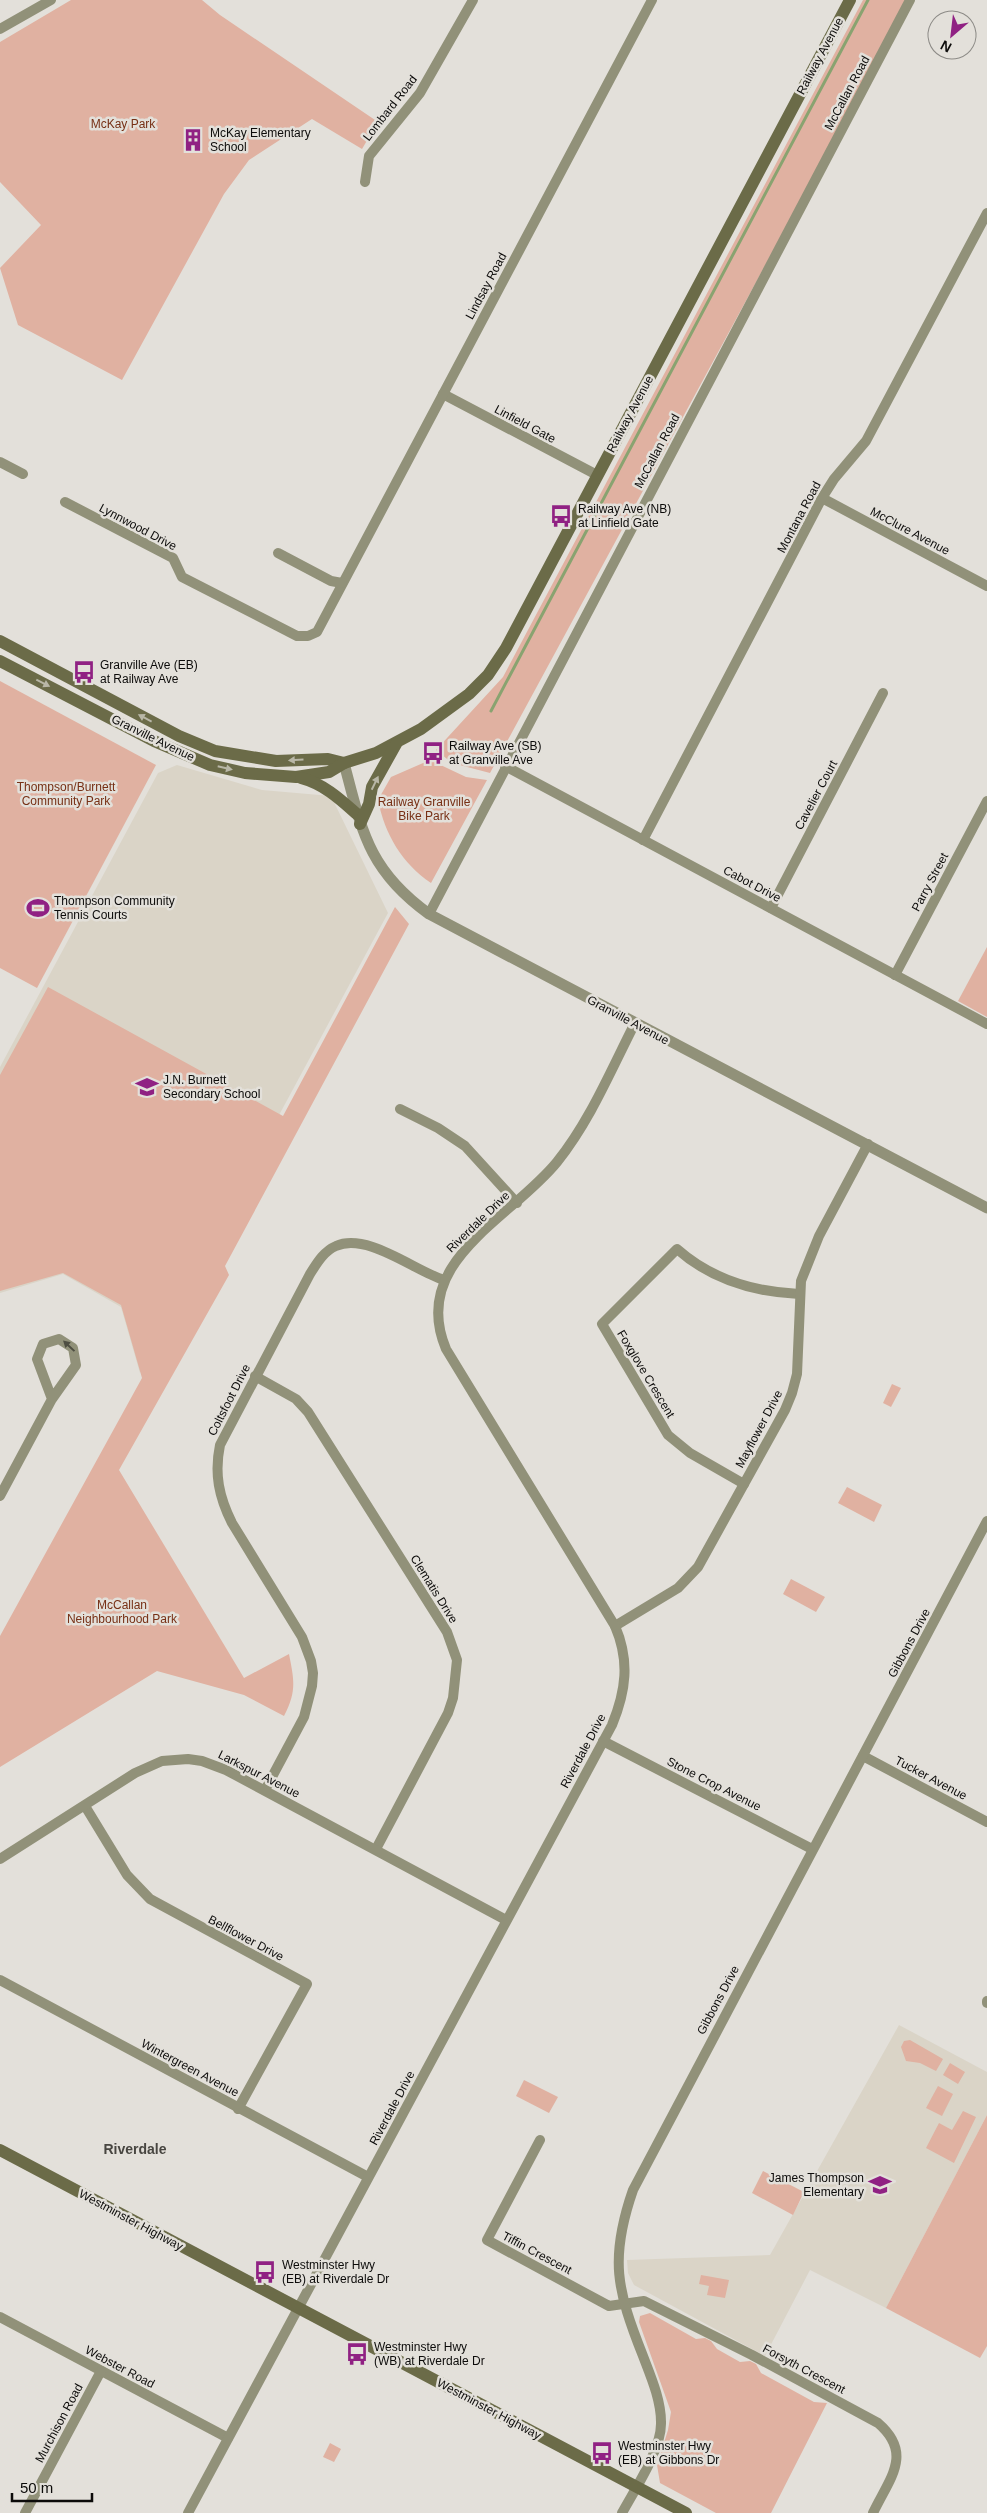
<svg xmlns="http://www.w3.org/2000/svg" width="987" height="2513" font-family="Helvetica,sans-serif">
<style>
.built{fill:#dad4c7}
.green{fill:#e0b1a1}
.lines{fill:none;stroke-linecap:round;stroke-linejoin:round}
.stream{stroke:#89a370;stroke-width:3}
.minor{stroke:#919179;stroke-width:10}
.tertiary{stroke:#919179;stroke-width:11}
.secondary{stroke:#6b6b48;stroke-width:12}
.oneway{fill:#b9b7a7}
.oneway2{fill:#4e4e42}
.labels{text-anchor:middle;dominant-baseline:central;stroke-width:5;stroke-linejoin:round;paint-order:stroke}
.street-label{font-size:12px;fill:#0c0b0a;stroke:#e3e0da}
.park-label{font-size:12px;fill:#773015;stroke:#e3e0da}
.poi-label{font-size:12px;fill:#0c0b0a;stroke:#e3e0da;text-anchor:start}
.neighbourhood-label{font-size:14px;font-weight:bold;fill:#484641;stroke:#e3e0da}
</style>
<rect width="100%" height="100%" fill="#e3e0da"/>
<!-- built -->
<g class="built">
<path d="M177,765L262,790L331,796L388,913L140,1373L121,1307L63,1274L0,1293V1067L158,773Z"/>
<path d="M899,2025L987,2072V2115L886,2308L810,2270L765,2356L634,2285L628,2273L627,2260L770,2255Z"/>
</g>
<!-- green -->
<g class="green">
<path d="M71,0H202L220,15L378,122L362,149L312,119L249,160L224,194L122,380L18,325L0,268L41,225L0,182V42Z"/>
<path d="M863,0H909L490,773L452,763L436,750L503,677Z"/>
<path d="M0,681L156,765L37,988L0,968Z"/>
<path d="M430,760L466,777L487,780L431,883C402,863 385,835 378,800L391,777Z"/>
<path d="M395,907L409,924L225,1266L229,1275L119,1470L244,1678L289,1654C294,1680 297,1691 284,1716L244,1695L157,1671L0,1767V1636L142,1378L121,1305L63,1273L0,1291V1075L48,987L283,1116Z"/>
<path d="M987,947V1017L958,1001Z"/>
<path d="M892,1384L901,1388L891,1407L883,1403Z"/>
<path d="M847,1487L882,1505L874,1522L838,1503Z"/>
<path d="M791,1579L825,1597L816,1612L783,1594Z"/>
<path d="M910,2040L943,2059L936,2071L920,2063L906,2061L901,2047L904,2041Z"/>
<path d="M950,2063L965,2072L958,2084L943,2075Z"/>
<path d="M524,2080L558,2097L549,2113L516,2096Z"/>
<path d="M938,2086L953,2094L942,2116L926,2108Z"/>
<path d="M963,2111L976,2117L954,2163L926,2148L939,2123L952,2130Z"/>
<path d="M987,2115V2346L980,2358L886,2308Z"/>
<path d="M763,2171L804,2192L793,2215L752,2193Z"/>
<path d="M701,2275L729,2280L725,2298L707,2295L709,2286L699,2284Z"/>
<path d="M650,2313L696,2339L705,2338L711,2341L717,2349L740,2362L750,2361L756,2364L761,2373L814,2402L827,2403L771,2513H716L660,2483L657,2465L668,2430L671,2412L639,2322L640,2316Z"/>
<path d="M330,2443L341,2449L334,2462L323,2457Z"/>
</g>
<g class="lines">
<!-- stream -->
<path class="stream" d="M491,711L868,0"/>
<!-- minor -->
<g class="minor">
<path d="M0,29L51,0"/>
<path d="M365,182L369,156L420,93L473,0"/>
<path d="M443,394L597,475"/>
<path d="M0,462L23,474"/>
<path d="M822,498L987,586"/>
<path d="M65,502L173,558L182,577L297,636H308L317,632L652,0"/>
<path d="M278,553L331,581L342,583"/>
<path d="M505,766L987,1024"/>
<path d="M643,840L822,498L834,479L866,441L987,213"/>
<path d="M771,908L883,693"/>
<path d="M429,914L910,0"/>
<path d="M895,975L987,801"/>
<path d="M400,1109L438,1128L465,1146L517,1203"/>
<path d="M255,1376L296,1399L308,1412L447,1632L457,1660L453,1698L448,1713L376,1849"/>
<path d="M744,1484L690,1453L668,1435L602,1324L677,1249C712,1280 753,1292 799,1294"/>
<path d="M0,1496L52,1399L76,1365L73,1348L59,1339L43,1344L37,1359L52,1399"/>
<path d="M615,1626L678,1588L698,1567L785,1410L792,1393L797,1374L801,1281L819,1236L868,1144"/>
<path d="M603,1741L812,1849"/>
<path d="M863,1756L987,1822"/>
<path d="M265,1790L304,1717L312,1686L313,1673L311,1661L302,1637L232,1523C219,1497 214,1474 220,1445L310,1274C317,1263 324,1251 336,1246C367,1232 415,1271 444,1280"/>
<path d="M85,1806L127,1875L150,1899L307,1984L238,2109"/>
<path d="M0,1859L135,1773L162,1761L188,1759L202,1761L226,1770L506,1920"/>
<path d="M0,1980L368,2177"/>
<path d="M987,2001V2003"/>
<path d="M540,2140L487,2240L609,2306L644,2301L752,2355L878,2423C914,2454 889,2479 873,2513"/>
<path d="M0,2317L228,2438"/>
<path d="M25,2513L101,2371"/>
<path d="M188,2513L612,1725C626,1691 630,1661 615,1626L446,1349C409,1261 511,1219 557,1162C590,1121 611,1070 635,1023"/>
<path d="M622,2513C635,2489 662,2449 661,2422C661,2400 651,2377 643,2356C617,2290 609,2259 633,2190L987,1521"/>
</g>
<!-- tertiary -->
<path class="tertiary" d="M344,763C362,831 368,870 429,914L987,1208"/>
<!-- secondary -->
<g class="secondary">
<path d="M0,641L179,736L215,751L276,761L328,759L344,763"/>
<path d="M0,661L154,741L210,765L245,773L296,777L329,772L344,763L376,753L421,729L469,694L488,675L506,648L850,0"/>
<path d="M301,778C324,784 340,799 358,815"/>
<path d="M360,824L369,804L372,787L396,744"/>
<path d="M0,2150L686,2513"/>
</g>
</g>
<!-- one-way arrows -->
<defs><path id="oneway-solid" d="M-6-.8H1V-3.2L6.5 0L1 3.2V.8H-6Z" transform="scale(1.25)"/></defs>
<g class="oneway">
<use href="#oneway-solid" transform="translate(43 683) rotate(27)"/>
<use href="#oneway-solid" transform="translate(145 718) rotate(-152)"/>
<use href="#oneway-solid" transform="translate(296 760) rotate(177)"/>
<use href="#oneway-solid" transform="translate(225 768) rotate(13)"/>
<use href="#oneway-solid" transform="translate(375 783) rotate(-64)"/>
</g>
<use class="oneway2" href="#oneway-solid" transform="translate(69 1346) rotate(-137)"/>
<!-- icons -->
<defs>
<symbol id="building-bare" viewBox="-9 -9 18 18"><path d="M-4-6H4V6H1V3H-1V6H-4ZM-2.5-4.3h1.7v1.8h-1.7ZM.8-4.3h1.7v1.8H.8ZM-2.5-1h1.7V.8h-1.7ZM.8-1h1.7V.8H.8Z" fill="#902183" stroke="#e3e0da" stroke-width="2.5" paint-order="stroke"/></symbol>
<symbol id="bus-bare" viewBox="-9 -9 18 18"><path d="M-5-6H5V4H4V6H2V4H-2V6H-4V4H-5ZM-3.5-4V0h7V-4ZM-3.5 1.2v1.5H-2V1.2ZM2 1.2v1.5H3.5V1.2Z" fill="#902183" stroke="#e3e0da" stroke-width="2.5" paint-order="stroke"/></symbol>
<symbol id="stadium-bare" viewBox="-9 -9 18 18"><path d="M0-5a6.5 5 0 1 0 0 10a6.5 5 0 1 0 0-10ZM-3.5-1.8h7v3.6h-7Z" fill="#902183" stroke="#e3e0da" stroke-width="2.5" paint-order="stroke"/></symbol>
<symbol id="school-bare" viewBox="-9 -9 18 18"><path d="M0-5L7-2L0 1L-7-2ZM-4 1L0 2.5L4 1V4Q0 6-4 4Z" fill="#902183" stroke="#e3e0da" stroke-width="2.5" paint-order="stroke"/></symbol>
</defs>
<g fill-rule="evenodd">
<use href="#building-bare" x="177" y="124" width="32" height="32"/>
<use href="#bus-bare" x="545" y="500" width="32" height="32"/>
<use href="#bus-bare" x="68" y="656" width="32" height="32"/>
<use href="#bus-bare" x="417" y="737" width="32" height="32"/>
<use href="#stadium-bare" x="22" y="892" width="32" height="32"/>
<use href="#school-bare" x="131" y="1071" width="32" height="32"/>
<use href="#school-bare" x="864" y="2169" width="32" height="32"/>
<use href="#bus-bare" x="249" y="2256" width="32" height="32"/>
<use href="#bus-bare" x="341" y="2338" width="32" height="32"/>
<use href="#bus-bare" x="586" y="2437" width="32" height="32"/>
</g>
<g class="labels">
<!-- street labels -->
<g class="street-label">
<text transform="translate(820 56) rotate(-62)">Railway Avenue</text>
<text transform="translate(847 93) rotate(-62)">McCallan Road</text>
<text transform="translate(390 108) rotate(-52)">Lombard Road</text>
<text transform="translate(486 286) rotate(-62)">Lindsay Road</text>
<text transform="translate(630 414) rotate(-62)">Railway Avenue</text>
<text transform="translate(525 424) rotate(28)">Linfield Gate</text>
<text transform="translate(657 451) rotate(-62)">McCallan Road</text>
<text transform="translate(799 517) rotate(-62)">Montana Road</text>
<text transform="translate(138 527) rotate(28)">Lynnwood Drive</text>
<text transform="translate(910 531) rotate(28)">McClure Avenue</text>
<text transform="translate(153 738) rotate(26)">Granville Avenue</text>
<text transform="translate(816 795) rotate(-62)">Cavelier Court</text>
<text transform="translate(930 882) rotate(-62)">Parry Street</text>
<text transform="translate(752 884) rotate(28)">Cabot Drive</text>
<text transform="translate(628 1020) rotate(28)">Granville Avenue</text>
<text transform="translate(478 1222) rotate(-44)">Riverdale Drive</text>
<text transform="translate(646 1374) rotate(59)">Foxglove Crescent</text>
<text transform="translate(229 1400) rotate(-63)">Coltsfoot Drive</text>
<text transform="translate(759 1429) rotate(-62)">Mayflower Drive</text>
<text transform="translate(434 1589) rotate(58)">Clematis Drive</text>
<text transform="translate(909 1643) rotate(-62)">Gibbons Drive</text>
<text transform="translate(583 1751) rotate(-62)">Riverdale Drive</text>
<text transform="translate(259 1774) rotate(27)">Larkspur Avenue</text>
<text transform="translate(931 1778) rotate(28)">Tucker Avenue</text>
<text transform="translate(714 1784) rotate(27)">Stone Crop Avenue</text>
<text transform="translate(246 1938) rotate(28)">Bellflower Drive</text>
<text transform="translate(718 2000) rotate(-62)">Gibbons Drive</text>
<text transform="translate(190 2068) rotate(28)">Wintergreen Avenue</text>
<text transform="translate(392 2108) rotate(-62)">Riverdale Drive</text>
<text transform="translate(131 2220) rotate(28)">Westminster Highway</text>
<text transform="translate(537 2253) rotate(28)">Tiffin Crescent</text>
<text transform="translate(120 2367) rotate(28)">Webster Road</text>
<text transform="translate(804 2369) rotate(28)">Forsyth Crescent</text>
<text transform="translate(489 2409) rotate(28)">Westminster Highway</text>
<text transform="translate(59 2423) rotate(-62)">Murchison Road</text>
</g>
<!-- park labels -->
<g class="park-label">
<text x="123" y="124">McKay Park</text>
<text x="66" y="787">Thompson/Burnett<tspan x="66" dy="14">Community Park</tspan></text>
<text x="424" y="802">Railway Granville<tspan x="424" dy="14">Bike Park</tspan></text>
<text x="122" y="1605">McCallan<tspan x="122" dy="14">Neighbourhood Park</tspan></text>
</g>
<!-- poi labels -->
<g class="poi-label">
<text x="210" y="133">McKay Elementary<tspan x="210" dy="14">School</tspan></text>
<text x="578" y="509">Railway Ave (NB)<tspan x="578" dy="14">at Linfield Gate</tspan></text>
<text x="100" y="665">Granville Ave (EB)<tspan x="100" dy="14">at Railway Ave</tspan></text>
<text x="449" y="746">Railway Ave (SB)<tspan x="449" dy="14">at Granville Ave</tspan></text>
<text x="54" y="901">Thompson Community<tspan x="54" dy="14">Tennis Courts</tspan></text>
<text x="163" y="1080">J.N. Burnett<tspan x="163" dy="14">Secondary School</tspan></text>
<text x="864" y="2178" text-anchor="end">James Thompson<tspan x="864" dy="14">Elementary</tspan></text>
<text x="282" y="2265">Westminster Hwy<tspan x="282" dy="14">(EB) at Riverdale Dr</tspan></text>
<text x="374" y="2347">Westminster Hwy<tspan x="374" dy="14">(WB) at Riverdale Dr</tspan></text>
<text x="618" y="2446">Westminster Hwy<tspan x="618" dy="14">(EB) at Gibbons Dr</tspan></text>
</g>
<!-- neighbourhood labels -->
<g class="neighbourhood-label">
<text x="135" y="2149">Riverdale</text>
</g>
</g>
<!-- north arrow -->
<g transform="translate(952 35) rotate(208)"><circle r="24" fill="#e3e0da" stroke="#8d8b87"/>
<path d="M0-4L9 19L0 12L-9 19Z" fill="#902183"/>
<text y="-8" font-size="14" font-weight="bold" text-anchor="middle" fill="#0c0b0a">N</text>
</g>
<!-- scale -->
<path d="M12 2493v8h80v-8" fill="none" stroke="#0c0b0a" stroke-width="2.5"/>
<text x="20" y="2493" font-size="15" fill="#0c0b0a" stroke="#e3e0da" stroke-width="4" paint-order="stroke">50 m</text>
</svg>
